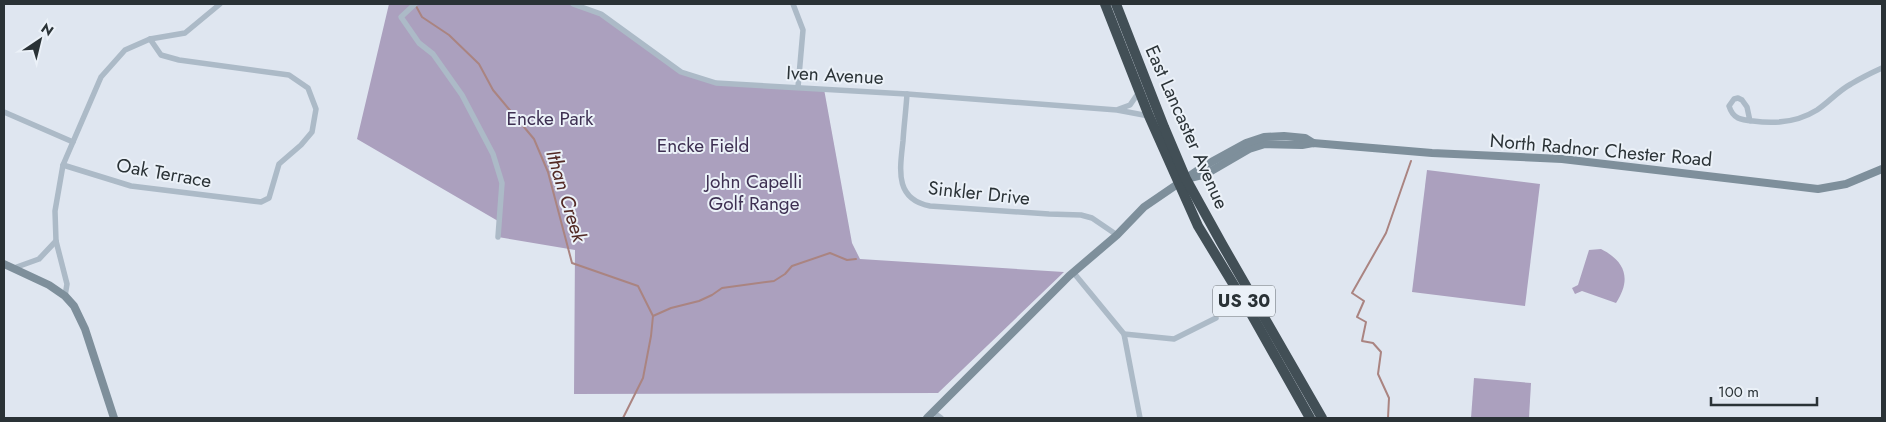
<svg xmlns="http://www.w3.org/2000/svg" width="1886" height="422" font-family="Jost,sans-serif">
<style>
.green{fill:#aba0be}
.lines{fill:none;stroke-linecap:round;stroke-linejoin:round}
.stream{stroke:#aa8481;stroke-width:2}
.street{stroke:#acbac7;stroke-width:5.5}
.secondary{stroke:#7e8f9b;stroke-width:8}
.highway{stroke:#424f56;stroke-width:10}
.labels{text-anchor:middle;dominant-baseline:central;stroke-width:4;stroke-linejoin:round;paint-order:stroke}
.shield{fill:#ebf1f8;stroke:#646b70;stroke-width:1}
.shield-label{font-size:18px;font-weight:bold;fill:#2a3236}
.street-label{font-size:19px;fill:#2a3236;stroke:#ebf1f8}
.park-label{font-size:19px;fill:#3e3052;stroke:#ebf1f8}
.water-label{font-size:20px;font-style:italic;fill:#532924;stroke:#ebf1f8}
</style>
<rect width="100%" height="100%" fill="#dfe6f0"/>
<!-- green -->
<g class="green">
<path d="M389,4H573L601,14L681,72L716,83L824,89L852,243L860,259L1064,272L938,393L574,394L575,250L498,237V221L357,139Z"/>
<path d="M1427,170L1540,184L1525,306L1412,292Z"/>
<path d="M1601,249C1625,261 1632,279 1616,303L1582,291L1575,294L1572,288L1578,285L1589,250Z"/>
<path d="M1474,378L1531,383L1529,418H1471Z"/>
</g>
<g class="lines">
<!-- stream -->
<g class="stream">
<path d="M416,6L422,17L449,35L479,64L493,90L534,139L548,172L572,263L638,286L653,316L651,336L643,378L623,418"/>
<path d="M653,316L671,308L699,301L712,295L722,288L774,281L785,274L792,266L830,253L847,260L856,259"/>
<path d="M1388,418L1389,398L1378,374L1381,352L1373,343L1362,341L1366,322L1357,317L1364,301L1352,293L1386,233L1411,161"/>
</g>
<!-- street -->
<g class="street">
<path d="M415,4L401,17L419,43L433,54L462,95L493,154L502,183L498,237"/>
<path d="M573,4L601,14L681,72L716,83L907,94L1117,110L1149,116"/>
<path d="M793,4L803,30L798,87"/>
<path d="M907,94C906,110 904,125 903,141C900,169 894,199 930,206L1049,214L1081,215L1092,218L1117,235"/>
<path d="M1119,109L1130,105L1139,92"/>
<path d="M4,112L73,142"/>
<path d="M1750,121L1747,107L1742,100L1738,98L1734,99L1729,106C1733,119 1741,120 1753,121C1774,124 1798,122 1817,110C1829,102 1838,91 1851,84C1861,78 1871,73 1882,68"/>
<path d="M63,165L131,186L261,202L269,198L279,164L301,145L312,132L316,109L308,88L289,75L179,60L161,55L150,39"/>
<path d="M14,268L39,259L56,241"/>
<path d="M1073,272L1124,334L1174,339L1216,318"/>
<path d="M65,296L67,284L56,241L55,211L63,165L101,77L125,50L150,39L185,33L220,4"/>
<path d="M1124,334L1140,418"/>
<path d="M933,412L941,418"/>
</g>
<!-- secondary -->
<g class="secondary">
<path d="M1186,179L1206,174L1249,149L1265,144L1302,145L1313,143L1432,153L1562,159L1818,189L1846,184L1882,169"/>
<path d="M4,264L49,285L65,296L74,306L85,329L114,418"/>
<path d="M927,418L1069,276L1117,235L1144,207L1204,166L1246,143L1264,137L1284,136L1305,138L1313,143"/>
</g>
<!-- highway -->
<g class="highway">
<path d="M1105,4L1149,116L1198,226L1249,310L1310,418"/>
<path d="M1116,4L1164,127L1186,179L1222,244L1322,418"/>
</g>
</g>
<g class="labels">
<!-- shield labels -->
<rect class="shield" x="1213" y="285.5" width="62" height="31" rx="4"/>
<g class="shield-label">
<text x="1244" y="301">US 30</text>
</g>
<!-- street labels -->
<g class="street-label">
<text transform="translate(835 75) rotate(3)">Iven Avenue</text>
<text transform="translate(1187 127) rotate(66)">East Lancaster Avenue</text>
<text transform="translate(1601 150) rotate(5)">North Radnor Chester Road</text>
<text transform="translate(164 173) rotate(10)">Oak Terrace</text>
<text transform="translate(979 193) rotate(6)">Sinkler Drive</text>
</g>
<!-- park labels -->
<g class="park-label">
<text x="550" y="118">Encke Park</text>
<text x="703" y="145">Encke Field</text>
<text x="754" y="181">John Capelli<tspan x="754" dy="22">Golf Range</tspan></text>
</g>
<!-- water labels -->
<g class="water-label">
<text transform="translate(566 196) rotate(73)">Ithan Creek</text>
</g>
</g>
<!-- border -->
<rect width="1886" height="422" fill="none" stroke="#2a3236" stroke-width="10"/>
<!-- north arrow -->
<g transform="translate(40 40) rotate(35)" stroke="#ebf1f8" stroke-width="4" paint-order="stroke">
<path d="M0-4L9 19L0 12L-9 19Z" fill="#2a3236"/>
<text y="-8" font-size="14" font-weight="bold" text-anchor="middle" fill="#2a3236">N</text>
</g>
<!-- scale -->
<path d="M1711 397v8h106v-8" fill="none" stroke="#2a3236" stroke-width="2.5"/>
<text x="1718" y="397" font-size="15" fill="#2a3236" stroke="#ebf1f8" stroke-width="4" paint-order="stroke">100 m</text>
</svg>
